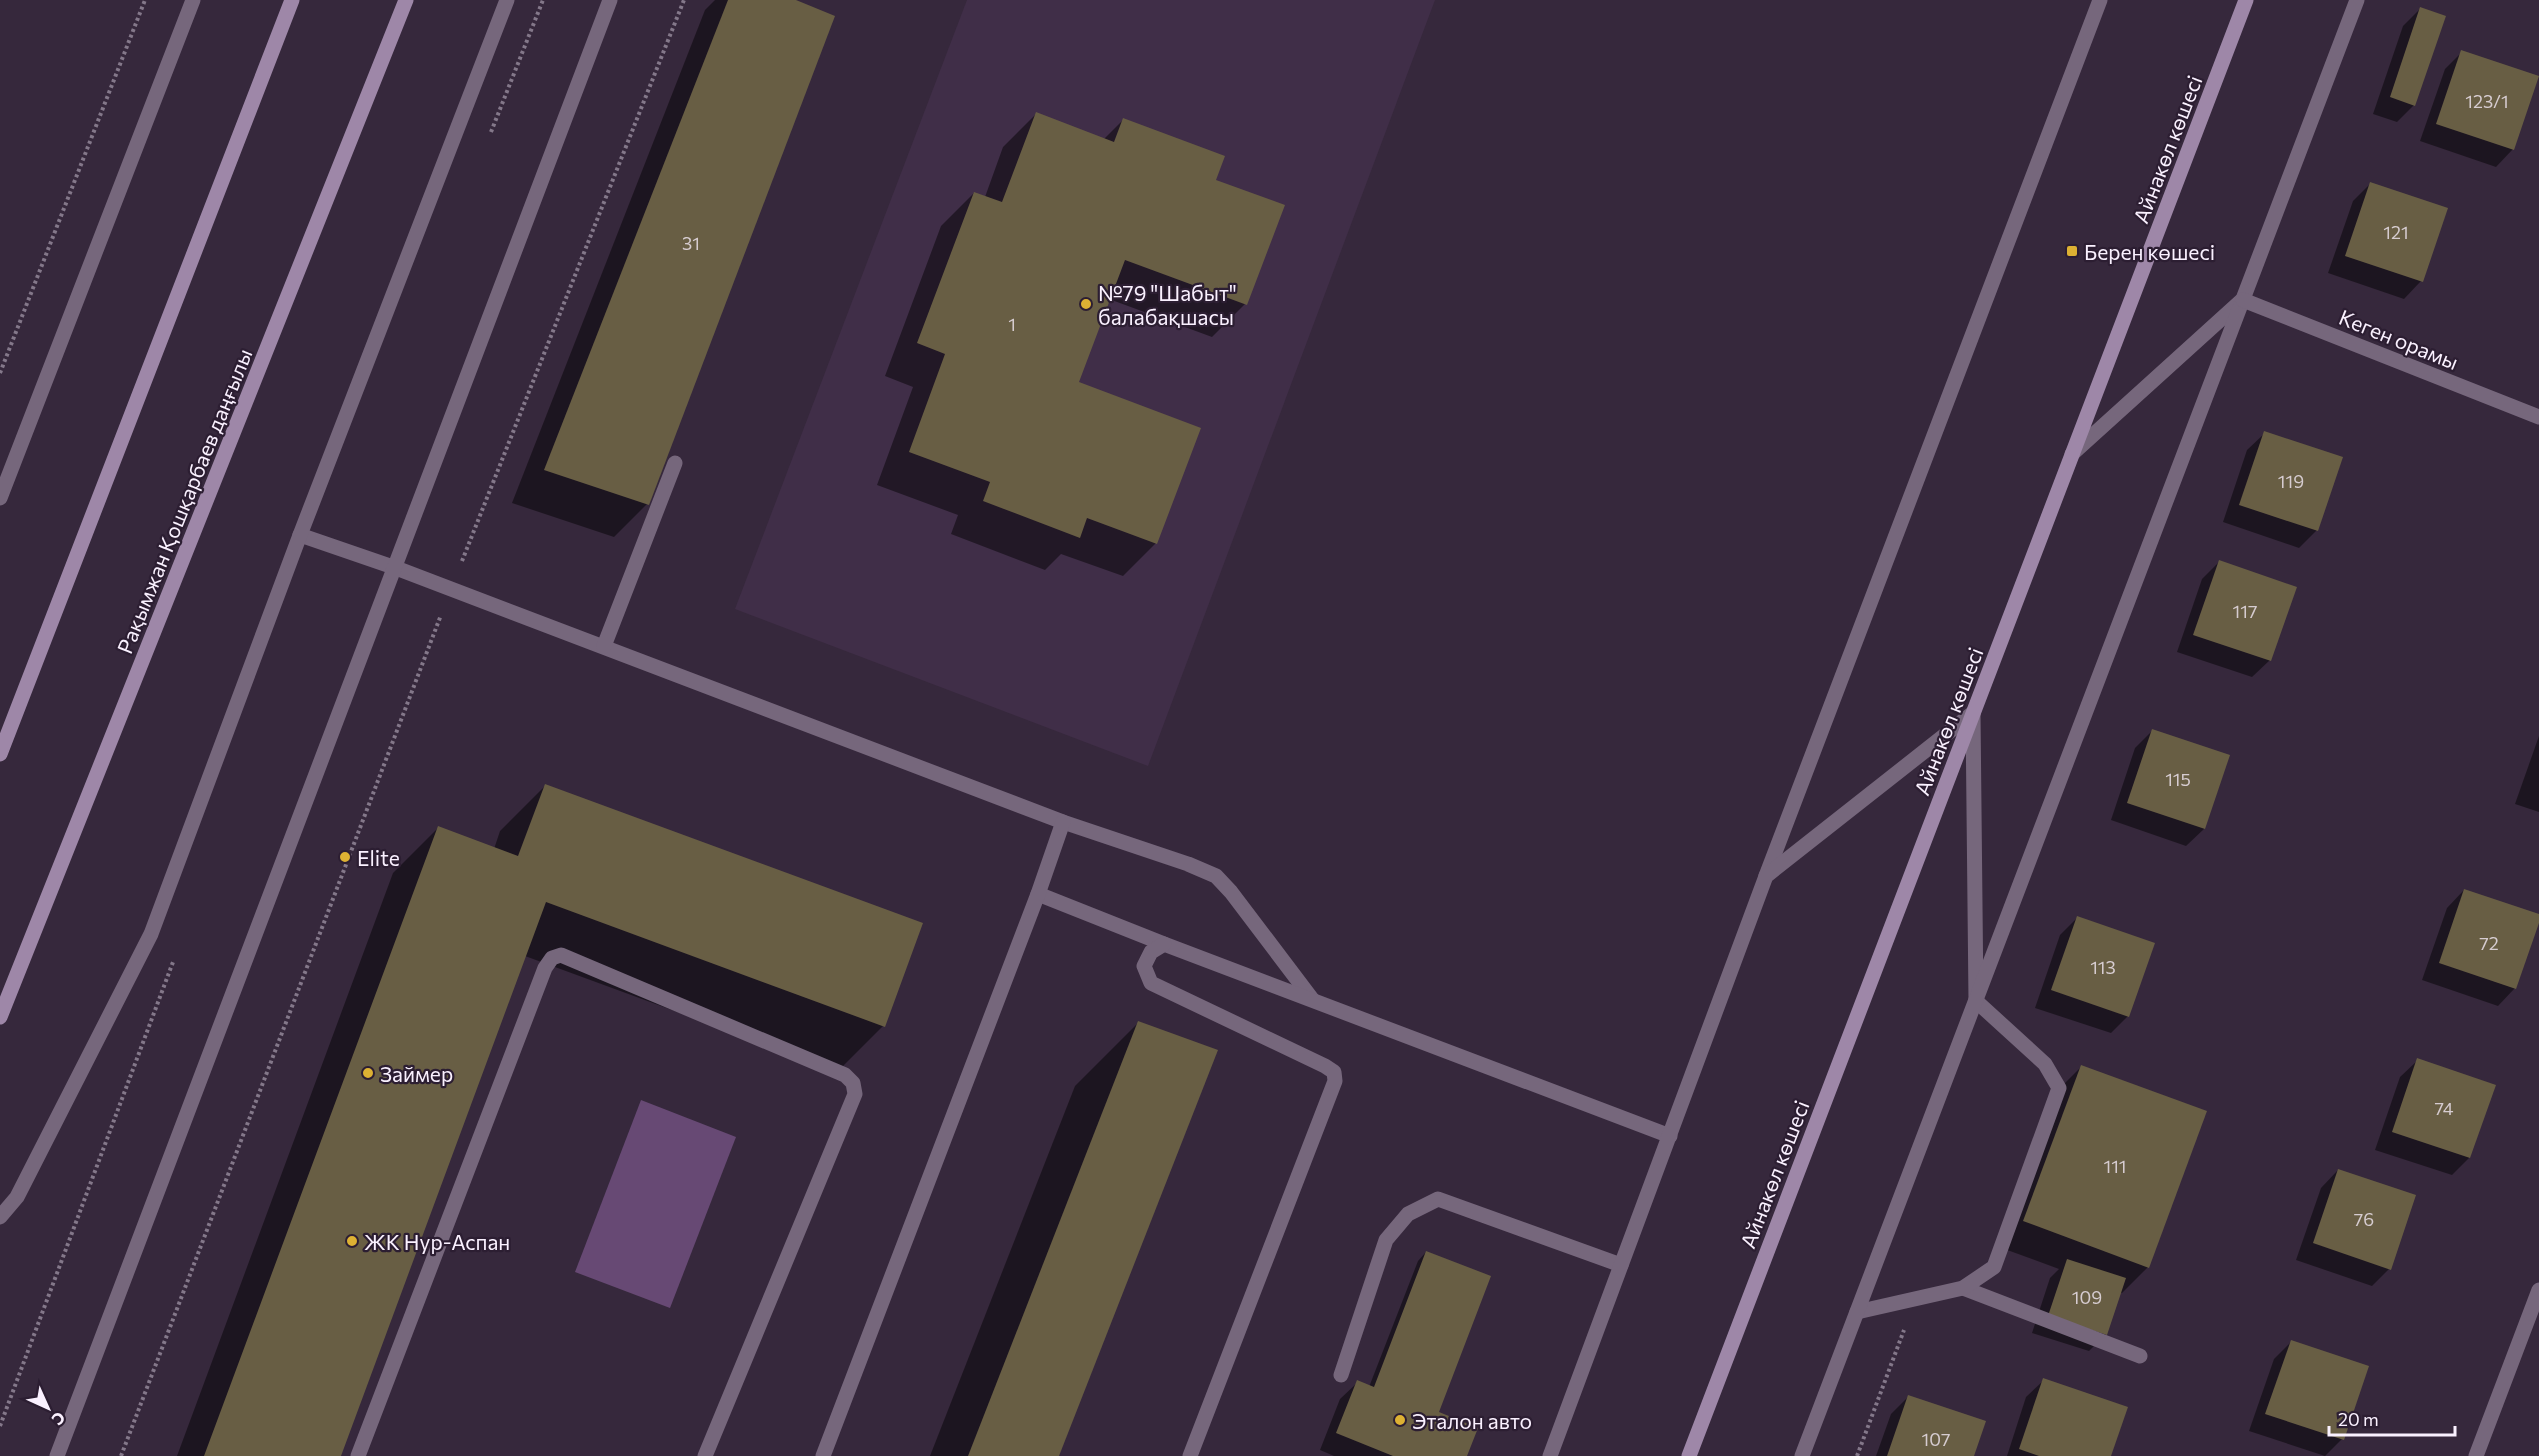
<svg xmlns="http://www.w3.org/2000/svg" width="2539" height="1456" font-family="Commissioner,sans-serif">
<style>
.built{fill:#402e48}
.green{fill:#674974}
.shadow{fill:#0007}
.building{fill:#685e44}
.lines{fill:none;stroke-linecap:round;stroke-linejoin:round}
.path{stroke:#84788a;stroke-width:4;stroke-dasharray:3 3;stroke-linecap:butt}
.lane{stroke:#76677c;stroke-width:15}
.street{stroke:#76677c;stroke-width:15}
.secondary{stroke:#9e87a8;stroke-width:15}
.poi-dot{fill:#ddb133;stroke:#2c1e32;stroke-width:2}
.labels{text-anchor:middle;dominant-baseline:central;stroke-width:4.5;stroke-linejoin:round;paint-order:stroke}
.number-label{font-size:18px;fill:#d6ccd0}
.street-label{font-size:21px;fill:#faf1ff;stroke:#2c1e32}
.poi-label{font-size:21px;fill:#faf1ff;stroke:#2c1e32;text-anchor:start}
</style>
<rect width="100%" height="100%" fill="#36283c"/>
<!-- built -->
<path class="built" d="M967,0H1435L1148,766L735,609Z"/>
<!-- green -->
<path class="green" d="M641,1100L736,1137L670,1308L575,1272Z"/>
<!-- shadow -->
<g class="shadow">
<path d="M715,0H792L647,504L614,537L512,503L705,10Z"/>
<path d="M2420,9L2414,105L2397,122L2373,114L2403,26Z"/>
<path d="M2462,52L2513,149L2496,167L2420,141L2445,69Z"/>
<path d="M1036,114L1104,139L1123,120L1214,181L1283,206L1245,304L1212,337L1109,299L1077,383L1156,543L1123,576L1061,554L1045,570L951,534L958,515L877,485L913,387L885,376L941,226L974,193L985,197L1003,147Z"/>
<path d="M2371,183L2421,281L2404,299L2328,273L2353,201Z"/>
<path d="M2265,433L2341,458L2316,531L2299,548L2223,522L2247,450Z"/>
<path d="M2219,562L2270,660L2252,677L2177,652L2202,579Z"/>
<path d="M2152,731L2228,756L2204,829L2186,846L2111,820L2135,748Z"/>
<path d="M2539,736V812L2515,804Z"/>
<path d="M545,786L883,1026L838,1071L525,956L339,1456H177L393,873L438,828L494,849L500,831Z"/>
<path d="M2464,890L2539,916L2515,988L2498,1006L2422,980L2447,908Z"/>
<path d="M2077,918L2128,1016L2111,1033L2035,1008L2060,935Z"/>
<path d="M1138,1023L1058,1456H930L1075,1086Z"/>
<path d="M2418,1060L2494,1086L2469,1158L2452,1175L2375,1150L2400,1077Z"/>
<path d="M2081,1067L2148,1267L2122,1293L2120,1292L2106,1334L2089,1351L2032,1333L2050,1278L2059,1269L1999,1247L2056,1092Z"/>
<path d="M2338,1170L2389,1269L2372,1286L2296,1260L2321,1188Z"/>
<path d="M1426,1252L1437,1412L1465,1456H1334L1320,1450L1340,1399L1358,1382L1369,1387L1418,1261Z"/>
<path d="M2291,1342L2342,1439L2325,1456L2249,1431L2274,1359Z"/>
<path d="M2044,1380L2109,1456H2007L2026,1397Z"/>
<path d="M1908,1397L1973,1456H1876L1891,1414Z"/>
</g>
<!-- building -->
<g class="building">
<path d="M728,0H796L835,16L649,505L544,470Z"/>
<path d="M2420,7L2446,16L2415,106L2390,97Z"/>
<path d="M2461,50L2539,76L2514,150L2436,124Z"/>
<path d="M1036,112L1114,142L1123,118L1225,156L1216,180L1285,205L1247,305L1125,260L1079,382L1201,428L1157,544L1087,518L1080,538L983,501L990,482L909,452L945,354L917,343L974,192L1002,202Z"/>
<path d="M2370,182L2448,208L2423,282L2345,256Z"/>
<path d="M2264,431L2343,457L2318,531L2239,505Z"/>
<path d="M2219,560L2297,587L2271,661L2193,635Z"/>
<path d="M2152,729L2230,755L2205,829L2127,803Z"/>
<path d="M545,784L923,923L885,1027L546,902L341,1456H204L438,826L518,856Z"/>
<path d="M2464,889L2539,914V923L2516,989L2439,963Z"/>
<path d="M2077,916L2155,943L2129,1017L2051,990Z"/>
<path d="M1138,1021L1218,1050L1059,1456H968Z"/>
<path d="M2417,1058L2496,1085L2470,1158L2392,1132Z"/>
<path d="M2081,1065L2207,1111L2149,1268L2023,1221Z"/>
<path d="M2338,1169L2416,1195L2391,1270L2313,1243Z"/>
<path d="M1426,1251L1491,1276L1439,1412L1478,1428L1467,1456H1393L1336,1433L1357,1380L1374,1387Z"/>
<path d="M2067,1259L2126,1278L2107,1335L2048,1316Z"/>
<path d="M2291,1340L2369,1366L2344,1440L2265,1414Z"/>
<path d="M2043,1378L2128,1407L2111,1456H2039L2019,1449Z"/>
<path d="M1908,1395L1986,1421L1974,1456H1887Z"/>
</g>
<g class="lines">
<!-- path -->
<g class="path">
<path d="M491,132L543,0"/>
<path d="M0,373L145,0"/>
<path d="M462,561L684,0"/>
<path d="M0,1426L173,962"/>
<path d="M121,1456L441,615"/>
<path d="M1857,1456L1904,1330"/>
</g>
<!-- lane -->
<g class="lane">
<path d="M2072,454L2241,301"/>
<path d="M0,498L193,0"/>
<path d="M300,535L396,568L1063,822L1188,864L1216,876L1231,892L1312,999"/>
<path d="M604,646L675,463"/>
<path d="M1766,876L2100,0"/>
<path d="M1038,894L1164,944L1670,1136"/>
<path d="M1164,944L1151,952L1144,966L1151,983L1325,1066L1334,1072L1335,1081L1190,1456"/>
<path d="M0,1217L17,1197L151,934L300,535L507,0"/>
<path d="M1963,1288L2140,1356"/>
<path d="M1857,1312L1963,1288L1994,1267L2059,1088L2045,1064L1976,1001L1973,713"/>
<path d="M1341,1375L1386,1240L1408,1214L1438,1199L1621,1265"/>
<path d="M57,1456L610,0"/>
<path d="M358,1456L545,968L552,958L561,955L845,1075L853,1083L855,1094L705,1456"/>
<path d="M823,1456L1038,894L1063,822"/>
<path d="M1550,1456L1766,876L1973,713"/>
<path d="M1802,1456L2357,0"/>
</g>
<!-- street -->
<g class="street">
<path d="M2243,300L2539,417"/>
<path d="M2476,1456L2539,1290"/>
</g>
<!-- secondary -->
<g class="secondary">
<path d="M0,754L292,0"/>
<path d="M0,1017L406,0"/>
<path d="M1689,1456L2246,0"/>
</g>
</g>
<!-- markers -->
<g class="poi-dot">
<rect x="2066" y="245" width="12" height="12" rx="3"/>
<circle cx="1086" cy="304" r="6"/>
<circle cx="345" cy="857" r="6"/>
<circle cx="368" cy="1073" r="6"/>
<circle cx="352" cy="1241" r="6"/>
<circle cx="1400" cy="1420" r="6"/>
</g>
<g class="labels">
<!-- number labels -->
<g class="number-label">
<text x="2487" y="101">123/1</text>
<text x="2396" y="232">121</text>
<text x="691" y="243">31</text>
<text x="1012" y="324">1</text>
<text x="2291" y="481">119</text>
<text x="2245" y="611">117</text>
<text x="2178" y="779">115</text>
<text x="2489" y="943">72</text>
<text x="2103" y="967">113</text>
<text x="2444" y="1108">74</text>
<text x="2115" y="1166">111</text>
<text x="2364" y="1219">76</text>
<text x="2087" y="1297">109</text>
<text x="1936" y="1439">107</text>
</g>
<!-- street labels -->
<g class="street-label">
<text transform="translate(2167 149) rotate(-69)">Айнакөл көшесі</text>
<text transform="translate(2399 339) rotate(22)">Кеген орамы</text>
<text transform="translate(184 501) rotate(-68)">Рақымжан Қошқарбаев даңғылы</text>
<text transform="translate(1948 721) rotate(-69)">Айнакөл көшесі</text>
<text transform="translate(1774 1174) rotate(-69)">Айнакөл көшесі</text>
</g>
<!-- poi labels -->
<g class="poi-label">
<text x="2084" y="251">Берен көшесі</text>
<text x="1098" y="292">№79 "Шабыт"<tspan x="1098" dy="24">балабақшасы</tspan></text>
<text x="357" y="857">Elite</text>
<text x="380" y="1073">Займер</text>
<text x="364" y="1241">ЖК Нур-Аспан</text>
<text x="1412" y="1420">Эталон авто</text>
</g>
</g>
<!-- north arrow -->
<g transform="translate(48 1408) rotate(135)" stroke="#2c1e32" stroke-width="4.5" paint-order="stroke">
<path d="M0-4.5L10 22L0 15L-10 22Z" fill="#faf1ff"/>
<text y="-9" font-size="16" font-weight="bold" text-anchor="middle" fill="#faf1ff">С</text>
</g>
<!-- scale -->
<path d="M2329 1426v9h126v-9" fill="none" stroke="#faf1ff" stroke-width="3"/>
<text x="2338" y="1426" font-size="18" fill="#faf1ff" stroke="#2c1e32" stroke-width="4.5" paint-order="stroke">20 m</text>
</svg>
